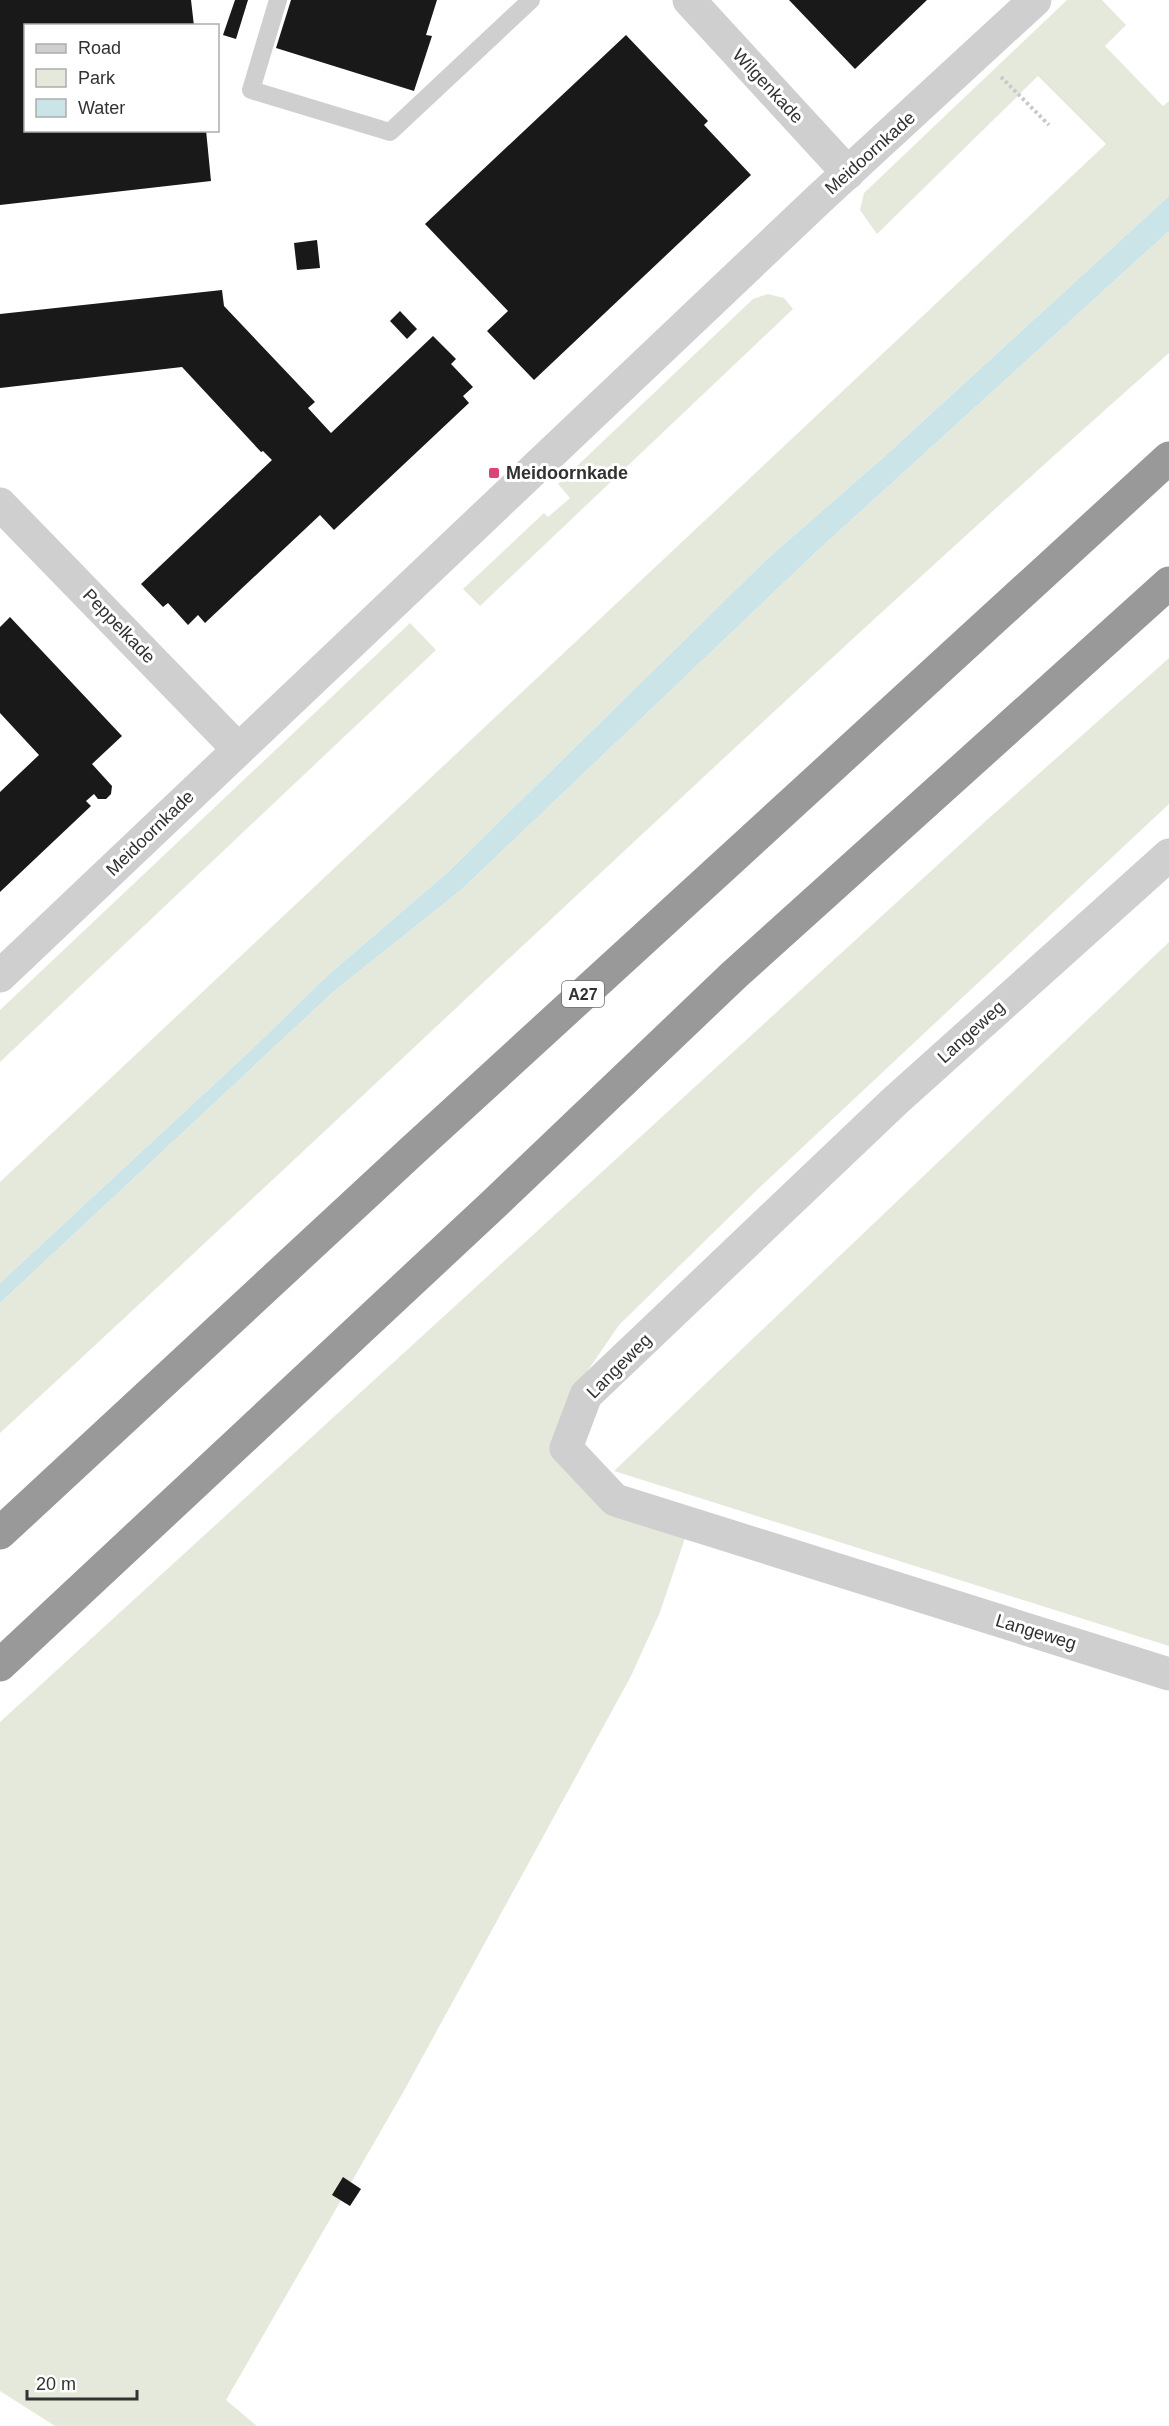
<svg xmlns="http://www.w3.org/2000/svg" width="1169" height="2426" font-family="Arial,sans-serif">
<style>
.green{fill:#e5e9dc}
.water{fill:#cae4e8}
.building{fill:#191919}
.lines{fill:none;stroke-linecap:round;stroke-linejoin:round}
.path{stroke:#c9c9c9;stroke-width:4;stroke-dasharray:3 3;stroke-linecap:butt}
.service{stroke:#cfcfcf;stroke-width:18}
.minor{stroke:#cfcfcf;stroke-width:33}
.motorway{stroke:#999;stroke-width:33}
.poi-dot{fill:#da4477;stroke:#fff;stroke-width:2}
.labels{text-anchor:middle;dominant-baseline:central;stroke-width:6;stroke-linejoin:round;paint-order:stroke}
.shield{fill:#fff;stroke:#707070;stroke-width:1.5}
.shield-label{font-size:16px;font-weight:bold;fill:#323232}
.street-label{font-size:18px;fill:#323232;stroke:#fff}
.poi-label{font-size:18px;font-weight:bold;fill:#323232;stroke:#fff;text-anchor:start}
</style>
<rect width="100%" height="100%" fill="#fff"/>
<!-- green -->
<g class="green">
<path d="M1067,0H1102L1126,25L1105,46L1163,106L1169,101V196L885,456L766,560L447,873L327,976L249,1052L0,1283V1182L1106,144L1038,76L877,234L860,210L864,193Z"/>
<path d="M1169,231V353C772,705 390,1074 0,1433V1303L333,992L462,889L817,551Z"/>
<path d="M768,294L784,298L793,309L480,606L463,589L544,513L548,517L570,498L558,484L753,299Z"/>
<path d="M410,623L436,650L0,1062V1010Z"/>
<path d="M1169,658V804L759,1188L619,1325L582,1379L572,1443L685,1538L660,1612L631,1676L405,2089L226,2400L257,2426H55L0,2391V1722L989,818Z"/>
<path d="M1169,942V1646L614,1471Z"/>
</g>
<!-- water -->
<path class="water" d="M1169,196V231L817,551L462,889L333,992L0,1303V1283L249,1052L327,976L447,873L766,560L885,456Z"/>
<!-- building -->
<g class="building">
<path d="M0,0H191L194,26H26V130H206L211,181L0,205Z"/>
<path d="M235,0H248L236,39L223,35Z"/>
<path d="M291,0H437L426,35L432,36L414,91L276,48Z"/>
<path d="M789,0H927L855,69Z"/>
<path d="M626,35L708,121L704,125L751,175L534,380L487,331L508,311L425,224Z"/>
<path d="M317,240L320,268L297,270L294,243Z"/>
<path d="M222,290L224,306L315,402L308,408L331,433L433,336L456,359L451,364L473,387L463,396L469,403L334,530L320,515L205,623L198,615L188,625L168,603L163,607L141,584L272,460L263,451L261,452L182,367L0,388V314Z"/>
<path d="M400,311L417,329L407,339L390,321Z"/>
<path d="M10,617L122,736L92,764L112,786L111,794L106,799H98L94,794L86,801L91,806L0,892V792L39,755L0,713V627Z"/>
<path d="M343,2177L361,2189L350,2206L332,2195Z"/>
</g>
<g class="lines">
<!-- path -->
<path class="path" d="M1001,77L1049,125"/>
<!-- service -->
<path class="service" d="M278,0L251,90L390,132L531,0"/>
<!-- minor -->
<g class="minor">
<path d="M689,0L848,173"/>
<path d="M0,504L238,749"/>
<path d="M1169,855L895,1101L586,1395L566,1448L615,1500L1169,1674"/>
<path d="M0,976L819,199L1035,0"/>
</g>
<!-- motorway -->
<g class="motorway">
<path d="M0,1533L412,1151L1169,458"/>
<path d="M0,1665L496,1202L734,975L1169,583"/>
</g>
</g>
<!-- markers -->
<rect class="poi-dot" x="488" y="467" width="12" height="12" rx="3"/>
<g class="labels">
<!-- shield labels -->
<rect class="shield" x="562" y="981" width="42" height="26" rx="4.5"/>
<g class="shield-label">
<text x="583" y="994">A27</text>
</g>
<!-- street labels -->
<g class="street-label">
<text transform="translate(768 86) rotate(47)">Wilgenkade</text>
<text transform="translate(870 153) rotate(-42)">Meidoornkade</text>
<text transform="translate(119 626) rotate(46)">Peppelkade</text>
<text transform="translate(150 833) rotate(-44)">Meidoornkade</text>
<text transform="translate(971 1032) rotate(-42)">Langeweg</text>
<text transform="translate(619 1366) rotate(-45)">Langeweg</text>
<text transform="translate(1036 1632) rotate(17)">Langeweg</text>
</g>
<!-- poi labels -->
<g class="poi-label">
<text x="506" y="473">Meidoornkade</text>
</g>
</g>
<!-- legend -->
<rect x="24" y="24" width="195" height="108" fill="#ffffff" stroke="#adadad" stroke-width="1.5"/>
<rect x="36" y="44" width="30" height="9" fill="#cfcfcf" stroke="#adadad" stroke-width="1.5"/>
<text x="78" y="54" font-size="18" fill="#323232">Road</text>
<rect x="36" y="69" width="30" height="18" fill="#e5e9dc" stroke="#adadad" stroke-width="1.5"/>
<text x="78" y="84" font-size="18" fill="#323232">Park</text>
<rect x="36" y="99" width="30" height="18" fill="#cae4e8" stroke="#adadad" stroke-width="1.5"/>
<text x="78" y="114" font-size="18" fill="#323232">Water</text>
<!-- scale -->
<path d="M27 2390v9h110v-9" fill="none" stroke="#323232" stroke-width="3"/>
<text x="36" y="2390" font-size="18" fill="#323232" stroke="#ffffff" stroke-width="4.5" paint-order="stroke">20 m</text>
</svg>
